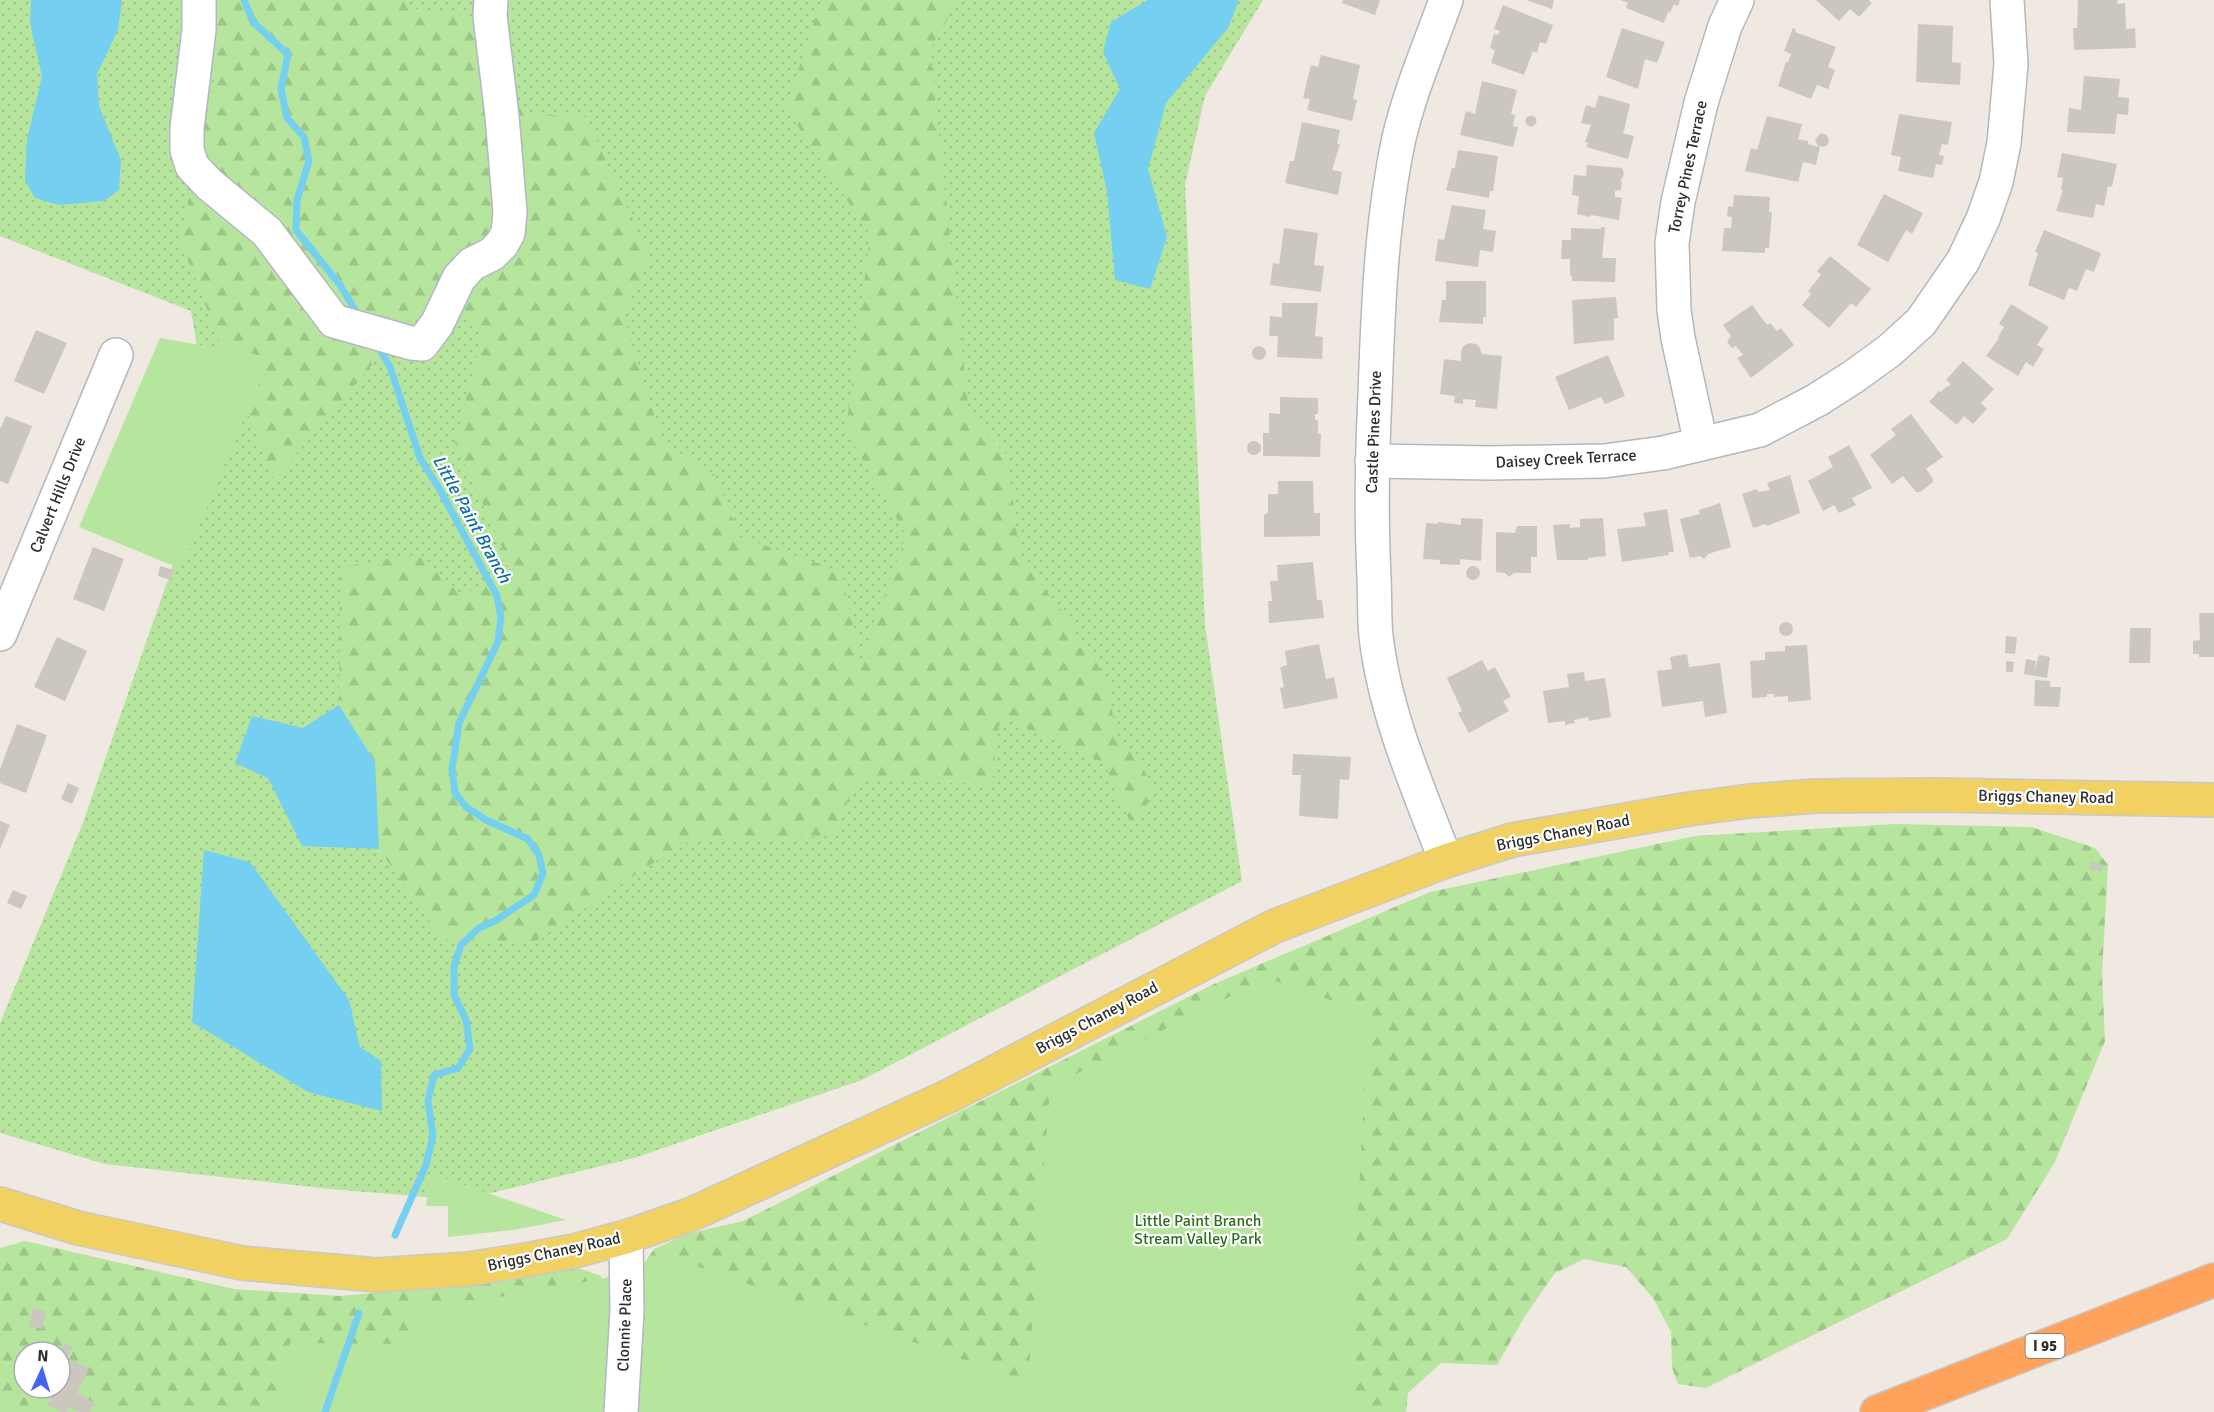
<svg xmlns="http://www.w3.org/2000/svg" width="2214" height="1412" font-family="Signika,sans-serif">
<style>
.grass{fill:url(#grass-dots)}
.forest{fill:url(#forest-firs);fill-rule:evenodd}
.park{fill:#b6e59e}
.water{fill:#75cff0}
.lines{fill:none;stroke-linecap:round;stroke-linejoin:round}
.stream{stroke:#75cff0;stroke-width:7}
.building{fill:#cbc7bf}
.minor-casing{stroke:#b4b7c1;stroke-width:36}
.major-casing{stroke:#c9c9c9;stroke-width:36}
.highway-casing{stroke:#c9c9c9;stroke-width:36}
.minor{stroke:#fff;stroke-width:33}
.major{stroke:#f2d163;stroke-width:33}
.highway{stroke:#ffa35c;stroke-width:33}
.labels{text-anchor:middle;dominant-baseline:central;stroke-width:4.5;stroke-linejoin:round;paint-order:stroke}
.shield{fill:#fff;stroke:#6d6d6d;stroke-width:1.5}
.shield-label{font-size:15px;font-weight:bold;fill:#2e2e2e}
.street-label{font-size:16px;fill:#2e2e2e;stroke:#fff}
.park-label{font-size:16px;fill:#2c6e1b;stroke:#fff}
.water-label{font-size:18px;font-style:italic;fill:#0d6fa3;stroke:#fff}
</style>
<defs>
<pattern id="grass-dots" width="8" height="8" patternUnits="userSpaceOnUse" patternTransform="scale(1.5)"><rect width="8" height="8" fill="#b6e59e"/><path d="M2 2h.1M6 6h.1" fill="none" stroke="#9dc588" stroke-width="1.8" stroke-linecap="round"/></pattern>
<pattern id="forest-firs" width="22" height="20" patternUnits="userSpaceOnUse" patternTransform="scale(1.5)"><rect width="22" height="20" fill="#b6e59e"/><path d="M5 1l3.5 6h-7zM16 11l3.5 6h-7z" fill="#9dc588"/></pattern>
</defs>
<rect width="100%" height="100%" fill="#efe9e1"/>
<!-- grass -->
<path class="grass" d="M0,0H1263L1205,96L1185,185L1205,625L1242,881L862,1080L634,1158L463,1200L330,1189L105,1164L0,1133V1023L82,825L214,448L191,311L0,236Z"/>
<!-- forest -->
<g class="forest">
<path d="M205,0H405L407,8L469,16L524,113L586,117L650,258L623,314L647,395L664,443L715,475L740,537L841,571L861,664L906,535L846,431L870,235L786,108L821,0H958L930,50L969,415L1007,455L1020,557L1061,610L1108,681L1115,731L1157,789L1132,826L1104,763L1000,716L992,784L857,780L833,836L683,843L533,943L442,939L379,849L375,762L339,705L340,567L420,554L463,596L510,565L455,442L484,330L428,299L274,480L180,240L214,85Z"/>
<path d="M1895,824L2031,827L2095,848L2108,865L2102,973L2105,1041L2055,1162L2007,1239L1706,1388L1678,1384L1672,1368L1671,1332L1653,1298L1626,1267L1584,1259L1555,1273L1525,1316L1497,1365L1441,1363L1408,1393L1406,1412H634L641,1268L654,1249L687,1234L743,1221L1214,984L1430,892L1695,836Z"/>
<path d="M25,1241L234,1289L340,1296L507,1281L578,1268L601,1276L609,1298L608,1412H0V1248ZM24,1352H60V1388H24Z"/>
</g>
<!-- park -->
<g class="park">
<path d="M160,338L270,357L181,569L79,527Z"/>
<path d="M1267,978L1368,1013L1348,1412H275L290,1343L410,1344V1305L483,1299L538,1292L609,1277L676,1259L1028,1382L1050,1087Z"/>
<path d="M430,1173L566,1220L513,1230L448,1237V1206H426Z"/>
</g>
<!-- water -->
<g class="water">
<path d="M31,0H122L118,30L97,74L99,106L121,160L119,190L104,201L59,205L35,198L25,180L27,140L42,76L30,23Z"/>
<path d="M1148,0H1239L1228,28L1166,103L1148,169L1167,237L1150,289L1115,280L1107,191L1094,133L1120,89L1103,52L1111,22Z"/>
<path d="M339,705L375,762L379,849L302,846L268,778L235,763L252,716L303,728Z"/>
<path d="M204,850L250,862L349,1000L360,1047L381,1061L382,1111L308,1092L192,1022Z"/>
</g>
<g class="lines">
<!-- stream -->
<g class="stream">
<path d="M244,0L253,22L288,54L281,89L287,118L304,137L309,161L297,200L296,230L340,285L360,318"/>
<path d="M377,345L390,367L420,458L440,490L497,596L501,617L498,642L459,723L452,769L455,793L466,807L486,820L528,839L539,855L543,873L534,895L495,921L479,928L461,945L454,966V995L466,1020L470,1049L458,1068L434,1075L428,1101L433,1136L426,1165L395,1235"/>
<path d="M325,1412L359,1313"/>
</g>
</g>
<!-- building -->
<g class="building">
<path d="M1343,0H1380L1375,15L1342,3Z"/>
<path d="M1526,0H1554L1552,9Z"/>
<path d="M1620,0H1680L1678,6L1674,4L1670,13L1668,12L1664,23L1626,8L1628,3Z"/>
<path d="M1816,0H1869L1872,3L1859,17L1850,9L1839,21Z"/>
<path d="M2078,0H2117L2118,4L2125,3L2126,29L2135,28L2136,48L2074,50L2073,28H2077Z"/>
<path d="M1503,5L1553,25L1546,44L1540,42L1537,53L1533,51L1524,75L1491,63L1495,51L1490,47L1494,34L1498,35L1500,31L1494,29Z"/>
<path d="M1918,24L1953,26L1952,62L1961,63L1960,85L1916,82Z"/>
<path d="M1622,28L1665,42L1657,63L1645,59L1638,89L1606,77Z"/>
<path d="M1793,28L1796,29L1795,32L1836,47L1828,67L1835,70L1828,89L1817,85L1811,99L1778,86L1786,62H1788L1791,54L1784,51Z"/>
<path d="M1321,55L1360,65L1353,99L1357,100L1352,121L1307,110L1310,99L1303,98L1311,65L1318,67Z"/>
<path d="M2084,76L2120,79L2118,97L2129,98L2128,115L2117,114L2115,134L2067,132L2069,108L2081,110Z"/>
<path d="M1482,81L1517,90L1511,114L1515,115L1513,126L1518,127L1513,147L1460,135L1466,111L1475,114Z"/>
<path d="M1599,95L1630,104L1624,131L1622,133L1634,136L1628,159L1586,147L1588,143L1585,142L1591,125L1581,123L1586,105L1595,108Z"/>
<path d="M1899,114L1952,122L1948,145L1942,144L1939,155L1944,156L1942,165L1936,164L1933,178L1898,171L1901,157L1891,155Z"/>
<circle cx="1531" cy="121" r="5.5"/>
<path d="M1767,116L1802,124L1798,139L1808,141V144L1819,147L1815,141L1817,137L1821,133L1827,135L1829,140L1828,144L1824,147L1820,146L1816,165L1803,162L1798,182L1745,171L1751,148L1757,150Z"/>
<path d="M1302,122L1340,130L1337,144H1340L1332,170L1342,172L1338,195L1285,183L1290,161H1294Z"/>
<path d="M1458,150L1498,156L1493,191H1490L1489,198L1446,190L1452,168H1455Z"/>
<path d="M2062,153L2117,164L2112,187L2108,186L2104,206L2096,204L2093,218L2056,211L2063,190L2061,189L2063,178L2057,177Z"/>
<path d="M1587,165L1622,168L1624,174L1620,182H1622L1621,190L1615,191V197L1622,198L1619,220L1591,215L1590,217L1577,214L1579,196L1572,195L1574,175L1586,176Z"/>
<path d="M1884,194L1923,213L1912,234L1906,230L1888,262L1857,245Z"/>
<path d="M1734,195L1770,197L1769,212H1772L1769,248H1765V253L1722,251L1724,228H1731L1732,217L1727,216L1728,206L1733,207Z"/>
<path d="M1452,205L1486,210L1483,229L1496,231L1493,252L1480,250L1478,267L1435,261L1438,239L1444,240Z"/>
<path d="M1601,227H1605L1602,258H1616L1615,282L1572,281V276L1570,275V259H1561L1562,240H1571V228L1601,229Z"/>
<path d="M1284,228L1318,233L1314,265L1324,266L1321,292L1270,285L1273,263L1279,264Z"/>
<path d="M2044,230L2101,253L2094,272L2086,269L2077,291L2069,288L2064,300L2028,285L2038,253L2035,252Z"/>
<path d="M1830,256L1871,289L1856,307L1851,303L1829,328L1802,305L1811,294L1808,291L1821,275L1817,271Z"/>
<path d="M1446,281H1486V317H1483V324L1439,322L1442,300H1446Z"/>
<path d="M1616,297L1618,318H1614V340L1574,344L1572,300Z"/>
<path d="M1282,303H1318L1315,336L1323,337L1322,359L1277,357L1278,336H1269L1270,316L1282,317Z"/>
<path d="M2011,304L2049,327L2037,345L2044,349L2033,367L2026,362L2018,376L1986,356L1999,338L1998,337L2004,327L1999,324Z"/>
<path d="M1752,305L1767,325L1770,323L1777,331L1781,328L1794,345L1751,378L1737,358L1743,355L1736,346L1732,348L1727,342L1731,336L1723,325Z"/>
<path d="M36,330L67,343L44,394L14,381Z"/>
<path d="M1470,343L1476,344L1480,348L1482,354L1502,356L1497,409L1475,407L1476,400L1463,399V404L1454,403L1455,396L1440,394L1444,359L1461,361V352L1463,346Z"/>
<circle cx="1259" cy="353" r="7"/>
<path d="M1608,355L1625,396L1605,404L1601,397L1569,410L1555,377Z"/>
<path d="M1963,361L1994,389L1981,403L1987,409L1973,424L1964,416L1957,425L1929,402L1939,391L1941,392L1947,386L1948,387L1951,384L1946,380Z"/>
<path d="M1280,397L1318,398V414H1315V420H1318V434H1321L1320,457L1263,456V433H1269V413L1280,414Z"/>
<path d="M1911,414L1943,457L1926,469L1933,479V482L1920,492H1916L1903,476L1892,484L1870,455L1896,435L1891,429Z"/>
<path d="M6,416L32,426L8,484L0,481V429Z"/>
<circle cx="1254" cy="448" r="7"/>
<path d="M1849,445L1872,488L1852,498L1856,505L1839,513L1834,505L1823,511L1808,481L1833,467L1828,457Z"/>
<path d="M1790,475L1800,513L1767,526L1766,524L1753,528L1742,494L1757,489L1758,492L1770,490L1767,483Z"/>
<path d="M1278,481H1313L1314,513H1320V536L1264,537V515L1268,513V494H1278Z"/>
<path d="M1720,503L1731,547L1708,554L1704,559L1700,556L1690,558L1680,519L1700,514L1699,510Z"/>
<path d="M1667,509L1674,552H1668L1669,555L1622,562L1617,529L1646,526L1643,513Z"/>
<path d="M1461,518L1483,519L1481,561L1460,559V565L1440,564V560L1423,559L1426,523L1438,524V522L1461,525Z"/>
<path d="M1603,518L1606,556L1588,558V560H1557L1553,525L1570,524V528L1580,527V519Z"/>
<path d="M1517,526H1537V557H1531V573H1514L1509,577L1505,573L1496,572V532L1515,533Z"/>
<path d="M93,547L124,559L104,611L73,599Z"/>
<path d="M1313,562L1317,600H1322L1324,618L1269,623L1268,601H1272L1270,581H1278L1277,565Z"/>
<path d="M160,566L174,570L171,580L158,576Z"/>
<circle cx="1473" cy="573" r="7"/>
<path d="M2199,613H2214V657H2199V654H2193V641L2200,640Z"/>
<circle cx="1786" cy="629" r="7"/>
<path d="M2130,628H2151L2150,663H2129Z"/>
<path d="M2006,636L2017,637L2015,654L2005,653Z"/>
<path d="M57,637L87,651L65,701L34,687Z"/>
<path d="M1319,644L1326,679L1334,677L1338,698L1284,709L1280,688L1284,687L1280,667L1287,665L1285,651Z"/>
<path d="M1807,645L1811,700L1788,702V696L1774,697V694H1767V697L1752,698L1750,661L1765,660V652L1785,651V646Z"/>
<path d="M1687,654L1689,667L1720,663L1727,713L1705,717L1703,701L1662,707L1657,671L1672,669L1670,657Z"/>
<path d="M2039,655L2050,657L2047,678L2024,674L2026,659L2036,661L2034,672Z"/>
<path d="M1482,660L1488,671L1495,667L1511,697L1503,701L1509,711L1469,733L1458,713L1462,711L1447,678Z"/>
<path d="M2006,661L2014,662L2013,672H2006Z"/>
<path d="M1584,672L1585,681L1605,678L1611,717L1589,721L1588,717L1574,720L1575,723L1565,725V721L1548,723L1543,691L1569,687L1567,674Z"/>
<path d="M2035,680L2050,681V687H2061L2059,707L2034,706Z"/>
<path d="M17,724L47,735L26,793L0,783V769Z"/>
<path d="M1293,754L1351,757L1349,780L1340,779L1338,819L1299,816L1301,775H1292Z"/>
<path d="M68,783L79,788L72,804L61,799Z"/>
<path d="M0,821L10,825L0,849Z"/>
<path d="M2091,861L2103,865L2101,872L2089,869Z"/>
<path d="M13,890L27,896L21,909L7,903Z"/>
<path d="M33,1308L46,1311L42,1329L29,1326Z"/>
<path d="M65,1343L73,1347L68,1356L60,1352Z"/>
<path d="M71,1359L89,1369L76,1393L95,1403L90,1412H79L69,1407L66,1412H61L47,1405L56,1388H60V1380Z"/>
</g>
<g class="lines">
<defs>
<g id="minor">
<path d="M199,0V30L187,128V150L192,166L209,184L267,232L334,321L411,343L422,344L437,324L459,278L472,264L492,254L502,244L508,233L510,212L502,116L490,16L491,0"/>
<path d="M1446,0C1430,45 1410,91 1399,138C1381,222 1378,309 1375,395C1372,456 1371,516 1374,577C1375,597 1374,617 1376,636C1385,714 1418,788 1446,861"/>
<path d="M1701,444L1678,338L1674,310L1672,243L1678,202L1701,103L1725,26L1737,0"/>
<path d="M1372,461L1490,463L1604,461L1663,453L1760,430L1817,400L1853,377L1889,351L1921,322L1963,261L1983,219L1996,182L2004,143L2011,64L2007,0"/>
<path d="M0,634L116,355"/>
<path d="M621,1412L627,1311L626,1237"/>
</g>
<path id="major" d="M0,1204L78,1228L242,1263L377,1275L468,1269L525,1260L574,1251L626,1237L692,1214L951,1095L1275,926L1446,861L1512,840L1689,809L1750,801L1816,796L1937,795L2214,800"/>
<path id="highway" d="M1877,1412L2214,1280"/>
</defs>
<!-- minor casing -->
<use href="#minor" class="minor-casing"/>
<!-- major casing -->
<use href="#major" class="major-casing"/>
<!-- highway casing -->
<use href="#highway" class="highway-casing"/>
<!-- minor -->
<use href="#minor" class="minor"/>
<!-- major -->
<use href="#major" class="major"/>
<!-- highway -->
<use href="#highway" class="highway"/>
</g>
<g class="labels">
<!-- shield labels -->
<rect class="shield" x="2025.5" y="1334" width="39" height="24" rx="4.5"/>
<g class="shield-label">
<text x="2045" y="1346">I 95</text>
</g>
<!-- street labels -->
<g class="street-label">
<text transform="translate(1688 167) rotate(-78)">Torrey Pines Terrace</text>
<text transform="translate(1374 432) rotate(-88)">Castle Pines Drive</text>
<text transform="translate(1566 459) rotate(-3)">Daisey Creek Terrace</text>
<text transform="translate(58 495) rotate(-68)">Calvert Hills Drive</text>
<text transform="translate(2046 797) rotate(1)">Briggs Chaney Road</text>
<text transform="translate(1563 833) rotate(-11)">Briggs Chaney Road</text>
<text transform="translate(1097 1018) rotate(-28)">Briggs Chaney Road</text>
<text transform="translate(554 1252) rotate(-12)">Briggs Chaney Road</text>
<text transform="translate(625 1325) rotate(-88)">Clonnie Place</text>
</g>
<!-- park labels -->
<g class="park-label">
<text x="1198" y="1221">Little Paint Branch<tspan x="1198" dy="18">Stream Valley Park</tspan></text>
</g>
<!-- water labels -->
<g class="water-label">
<text transform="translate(472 519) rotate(61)">Little Paint Branch</text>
</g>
</g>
<!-- north arrow -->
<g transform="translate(42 1370) rotate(4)"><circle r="28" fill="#ffffff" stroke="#ababab" stroke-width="1.5"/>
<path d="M0-4.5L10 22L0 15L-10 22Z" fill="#4264fb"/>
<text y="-9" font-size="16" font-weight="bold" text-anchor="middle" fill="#2e2e2e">N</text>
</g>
</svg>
